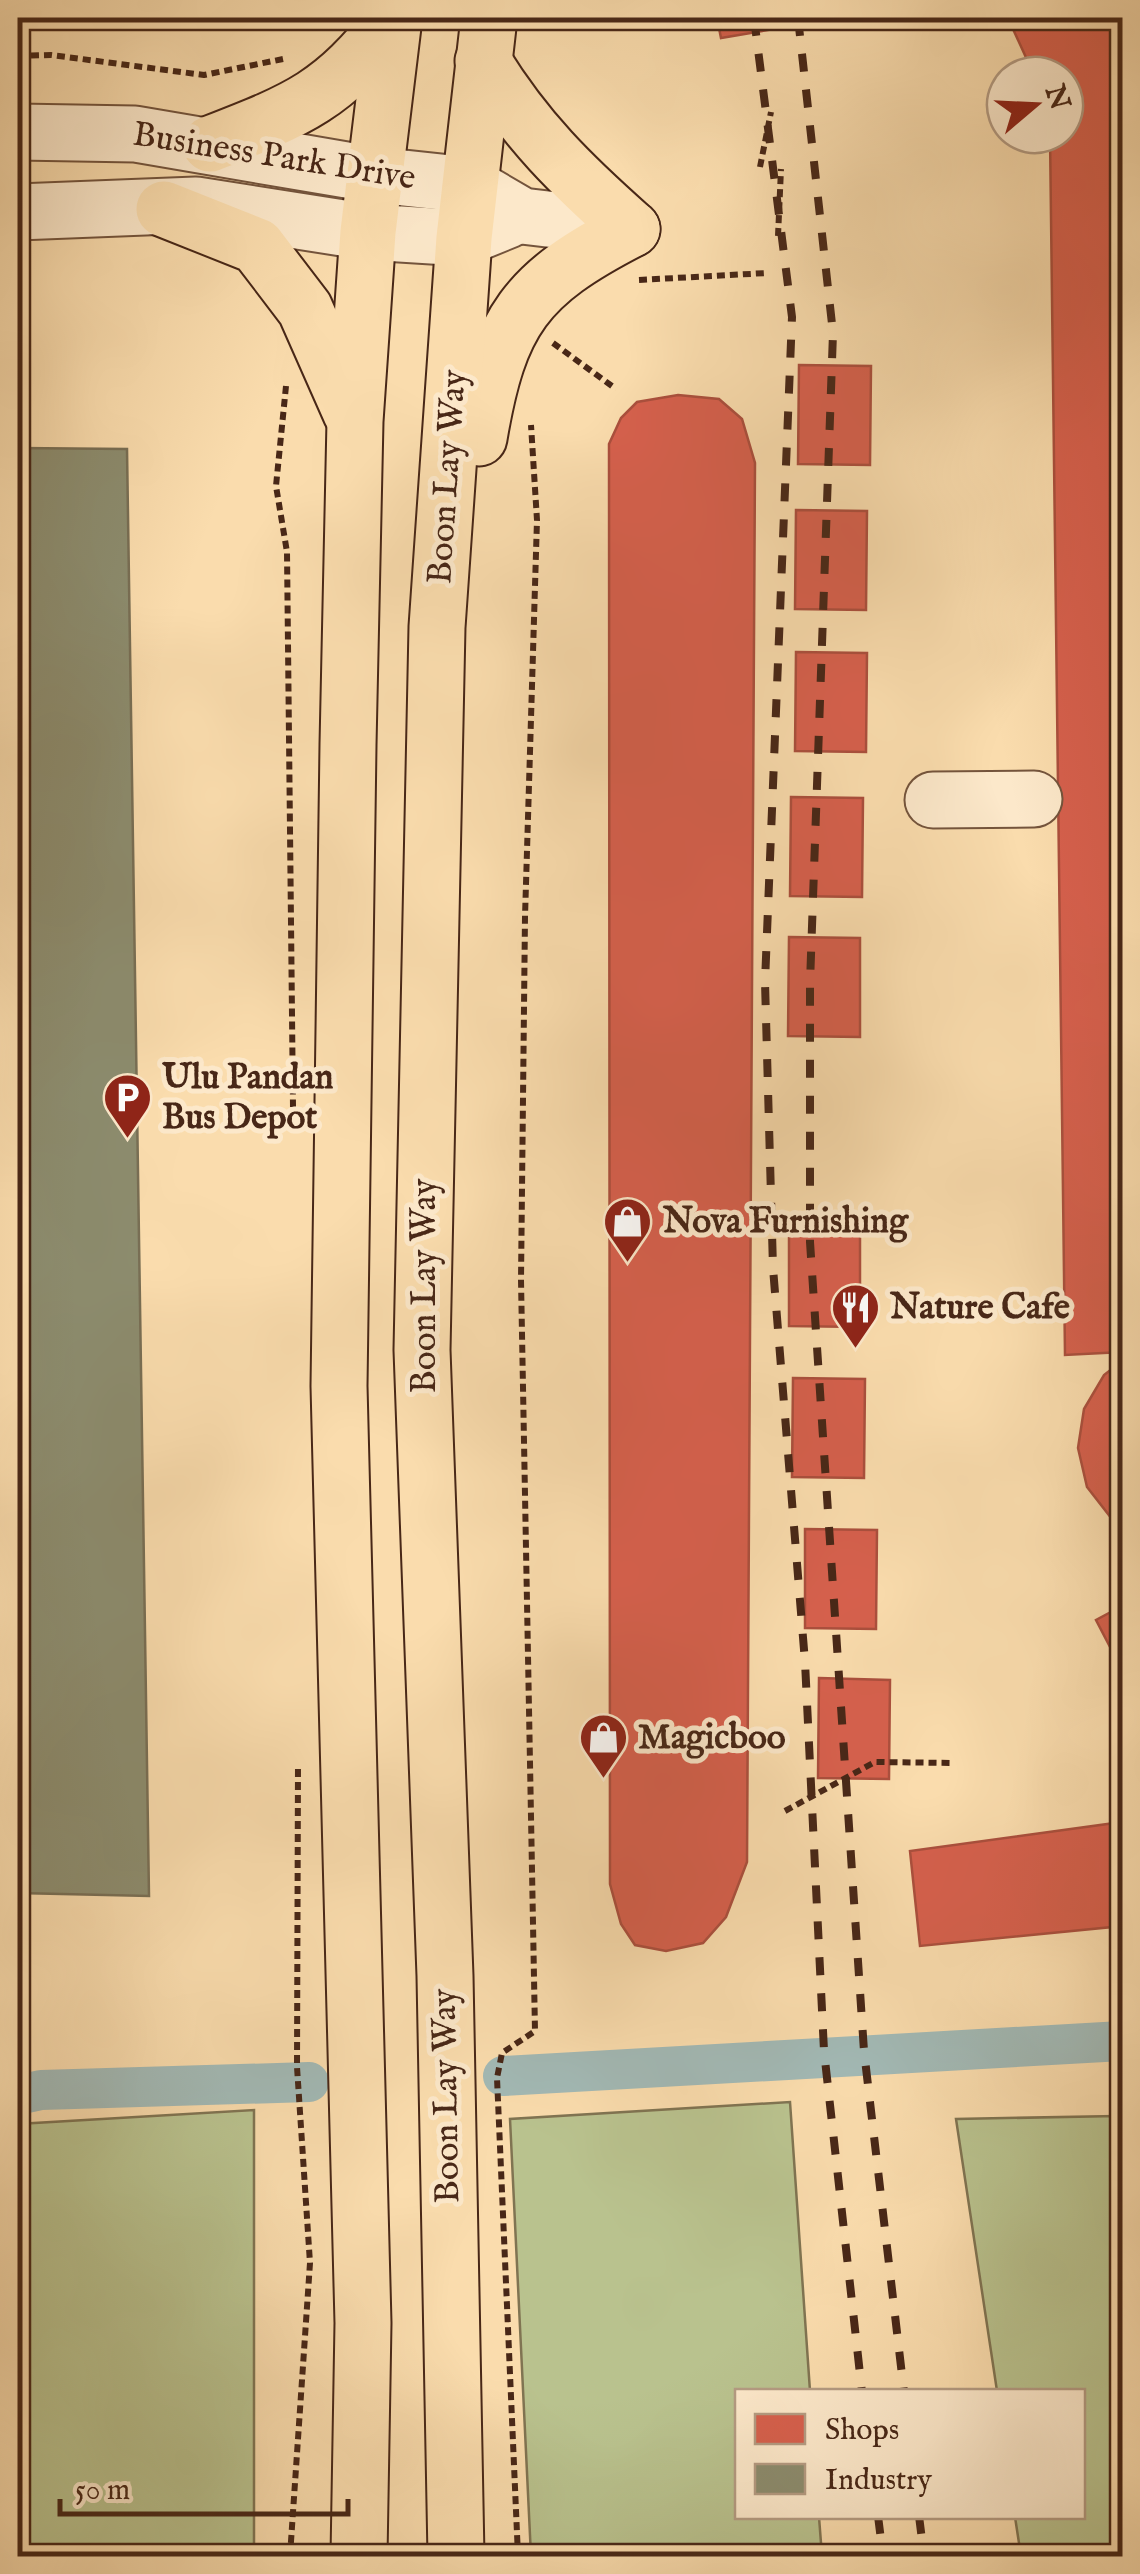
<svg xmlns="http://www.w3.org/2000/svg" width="1140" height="2574" font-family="'IM FELL English',serif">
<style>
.green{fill:#b9c28e;stroke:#807452;stroke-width:2.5}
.shops{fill:#d6604d;stroke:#ab4f3d;stroke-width:2.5}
.industry{fill:#8c8c6e;stroke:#786e54;stroke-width:2.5}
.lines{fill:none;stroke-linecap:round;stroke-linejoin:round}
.canal{stroke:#a2b9b5;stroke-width:40}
.minor-casing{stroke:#74543c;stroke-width:59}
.major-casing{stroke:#482717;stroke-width:59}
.path{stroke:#482717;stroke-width:6;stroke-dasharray:8 5;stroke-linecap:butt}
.minor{stroke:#fce8ca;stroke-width:55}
.major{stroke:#fadcad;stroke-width:55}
.rail{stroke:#482717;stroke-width:8;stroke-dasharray:18 18;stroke-linecap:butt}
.labels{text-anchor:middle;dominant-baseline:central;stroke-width:10;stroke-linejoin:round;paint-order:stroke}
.street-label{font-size:35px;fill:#482717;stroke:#fce8ca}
.poi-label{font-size:35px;font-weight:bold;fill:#482717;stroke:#fce8ca;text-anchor:start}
</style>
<rect width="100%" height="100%" fill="#fadcad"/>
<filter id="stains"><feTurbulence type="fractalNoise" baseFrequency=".002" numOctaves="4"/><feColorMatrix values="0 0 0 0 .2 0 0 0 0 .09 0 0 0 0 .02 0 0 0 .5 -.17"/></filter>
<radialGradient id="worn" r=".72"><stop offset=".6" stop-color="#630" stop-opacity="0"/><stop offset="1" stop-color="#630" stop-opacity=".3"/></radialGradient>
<!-- green -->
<g class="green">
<path d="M790,2102L810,2391L738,2392V2516L819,2517L822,2556H531L510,2119Z"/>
<path d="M254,2110V2556H18V2124Z"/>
<path d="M1116,2116L1122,2192V2556H1021L1015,2517L1082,2516V2392L997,2391L956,2119Z"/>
</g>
<!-- shops -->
<g class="shops">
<path d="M717,18H820L821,21L721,38Z"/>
<path d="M1008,18H1122V1352L1065,1355L1050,135H1065V75H1034Z"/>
<path d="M799,365L871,366L870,465L798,464Z"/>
<path d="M678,395L719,399L742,419L755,463L747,1862L726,1917L703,1943L666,1951L635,1945L621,1924L610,1884L609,444L621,418L637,402Z"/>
<path d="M796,510L867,511L866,610L795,609Z"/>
<path d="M796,652L867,653L866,752L795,751Z"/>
<path d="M791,797L863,798L862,897L790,896Z"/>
<path d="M789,937L860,938V1037L788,1036Z"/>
<path d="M789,1227L860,1228V1327L789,1326Z"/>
<path d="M1122,1361V1526L1112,1519L1087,1487L1078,1448L1084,1409L1104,1375Z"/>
<path d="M793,1378L865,1379L864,1478L792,1477Z"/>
<path d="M805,1529L877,1530L876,1629L805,1628Z"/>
<path d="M1122,1606V1670L1096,1620Z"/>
<path d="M819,1678L890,1680L889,1779L818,1778Z"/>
<path d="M1122,1822V1926L920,1946L910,1851Z"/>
</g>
<!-- industry -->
<path class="industry" d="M18,448L127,449L149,1896L18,1893Z"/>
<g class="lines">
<!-- canal -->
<g class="canal">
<path d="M503,2076L1122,2041"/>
<path d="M18,2095L41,2090L309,2082"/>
</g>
<defs>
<g id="minor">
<path d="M18,132L135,134L376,175L469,185L522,216L632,229"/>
<path d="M18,212L196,205L368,232L464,238L508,220"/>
<path d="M933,800L1034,799"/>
</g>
<g id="major">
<path d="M210,144C300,109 332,97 393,19"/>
<path d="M164,209L257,246L305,309L351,413"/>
<path d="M479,438C499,320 525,284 632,229C571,175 526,131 483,61"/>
<path d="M359,2556L363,2323L339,1386L348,745L355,421L368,232L394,18"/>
<path d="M456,2556L445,1976L422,1350L437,627L464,238L489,18"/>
</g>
</defs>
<!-- minor casing -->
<use href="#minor" class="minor-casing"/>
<!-- major casing -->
<use href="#major" class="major-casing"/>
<!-- path -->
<g class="path">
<path d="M18,56L51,55L204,75L283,59"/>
<path d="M760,167L771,112"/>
<path d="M778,236L781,169"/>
<path d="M639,280L767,273"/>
<path d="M553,343L616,389"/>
<path d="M286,386L276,486L287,552L293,1107"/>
<path d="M785,1811L875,1762L954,1763"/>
<path d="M290,2556L310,2263L297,2067L298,1764"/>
<path d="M518,2556L497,2078L502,2053L535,2031L521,1280L525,917L537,520L531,425"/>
</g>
<!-- minor -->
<use href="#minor" class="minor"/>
<!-- major -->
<use href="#major" class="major"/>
<!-- rail -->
<g class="rail">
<path d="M754,18L792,317L765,982L773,1268L805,1662L824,2051L862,2392"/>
<path d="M798,18L833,333L810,983V1242L864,2051L904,2392"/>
<path d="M878,2516L883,2556"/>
<path d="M919,2516L924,2556"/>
</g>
</g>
<!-- icons -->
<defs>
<symbol id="parking-pin" viewBox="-11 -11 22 30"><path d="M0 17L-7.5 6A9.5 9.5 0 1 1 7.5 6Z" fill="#8f2418" stroke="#fce8ca"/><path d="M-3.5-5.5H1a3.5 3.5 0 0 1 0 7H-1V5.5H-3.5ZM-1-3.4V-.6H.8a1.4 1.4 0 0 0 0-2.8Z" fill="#fff"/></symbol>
<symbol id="shop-pin" viewBox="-11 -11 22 30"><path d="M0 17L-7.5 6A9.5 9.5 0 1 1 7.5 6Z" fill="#8f2418" stroke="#fce8ca"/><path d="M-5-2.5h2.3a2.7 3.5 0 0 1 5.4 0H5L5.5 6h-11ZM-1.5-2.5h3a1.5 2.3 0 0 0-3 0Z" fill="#fff"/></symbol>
<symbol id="restaurant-pin" viewBox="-11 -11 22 30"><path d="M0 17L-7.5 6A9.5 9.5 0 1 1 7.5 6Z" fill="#8f2418" stroke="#fce8ca"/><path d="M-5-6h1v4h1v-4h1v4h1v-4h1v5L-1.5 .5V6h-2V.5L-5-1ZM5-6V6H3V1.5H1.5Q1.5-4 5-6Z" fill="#fff"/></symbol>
</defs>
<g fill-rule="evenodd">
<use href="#parking-pin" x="100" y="1070" width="55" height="75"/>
<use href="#shop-pin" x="600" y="1194" width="55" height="75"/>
<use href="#restaurant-pin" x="828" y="1280" width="55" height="75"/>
<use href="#shop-pin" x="576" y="1710" width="55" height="75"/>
</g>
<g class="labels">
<!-- street labels -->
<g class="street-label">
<text transform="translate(274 157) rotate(9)">Business Park Drive</text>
<text transform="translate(448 477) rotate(-86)">Boon Lay Way</text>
<text transform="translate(425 1286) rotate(-90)">Boon Lay Way</text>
<text transform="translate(447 2096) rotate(-91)">Boon Lay Way</text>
</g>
<!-- poi labels -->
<g class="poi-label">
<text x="162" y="1078">Ulu Pandan<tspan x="162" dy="40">Bus Depot</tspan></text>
<text x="663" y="1222">Nova Furnishing</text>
<text x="890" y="1308">Nature Cafe</text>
<text x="638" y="1738">Magicboo</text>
</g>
</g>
<!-- margin -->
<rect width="1140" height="2574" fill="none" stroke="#fadcad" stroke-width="60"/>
<rect x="20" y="20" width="1100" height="2534" fill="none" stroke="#482717" stroke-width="5"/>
<rect x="30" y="30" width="1080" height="2514" fill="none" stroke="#482717" stroke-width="2.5"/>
<!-- legend -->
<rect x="735" y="2389" width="350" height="130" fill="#fce8ca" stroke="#b49b82" stroke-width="2.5"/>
<rect x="755" y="2414" width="50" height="30" fill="#d6604d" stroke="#b49b82" stroke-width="2.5"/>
<text x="825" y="2439" font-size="30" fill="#482717">Shops</text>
<rect x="755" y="2464" width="50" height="30" fill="#8c8c6e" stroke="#b49b82" stroke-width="2.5"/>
<text x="825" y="2489" font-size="30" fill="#482717">Industry</text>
<!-- north arrow -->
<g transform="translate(1035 105) rotate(71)"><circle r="48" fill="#fce8ca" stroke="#b49b82" stroke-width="2.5"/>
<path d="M0-8L18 38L0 25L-18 38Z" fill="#8f2418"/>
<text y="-15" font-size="28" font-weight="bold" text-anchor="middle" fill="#482717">N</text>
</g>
<!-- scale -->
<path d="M60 2499v15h288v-15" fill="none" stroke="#482717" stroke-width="5"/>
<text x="75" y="2499" font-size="30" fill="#482717" stroke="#fce8ca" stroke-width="8" paint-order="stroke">50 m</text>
<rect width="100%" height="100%" filter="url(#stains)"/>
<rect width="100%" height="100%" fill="url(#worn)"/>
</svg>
